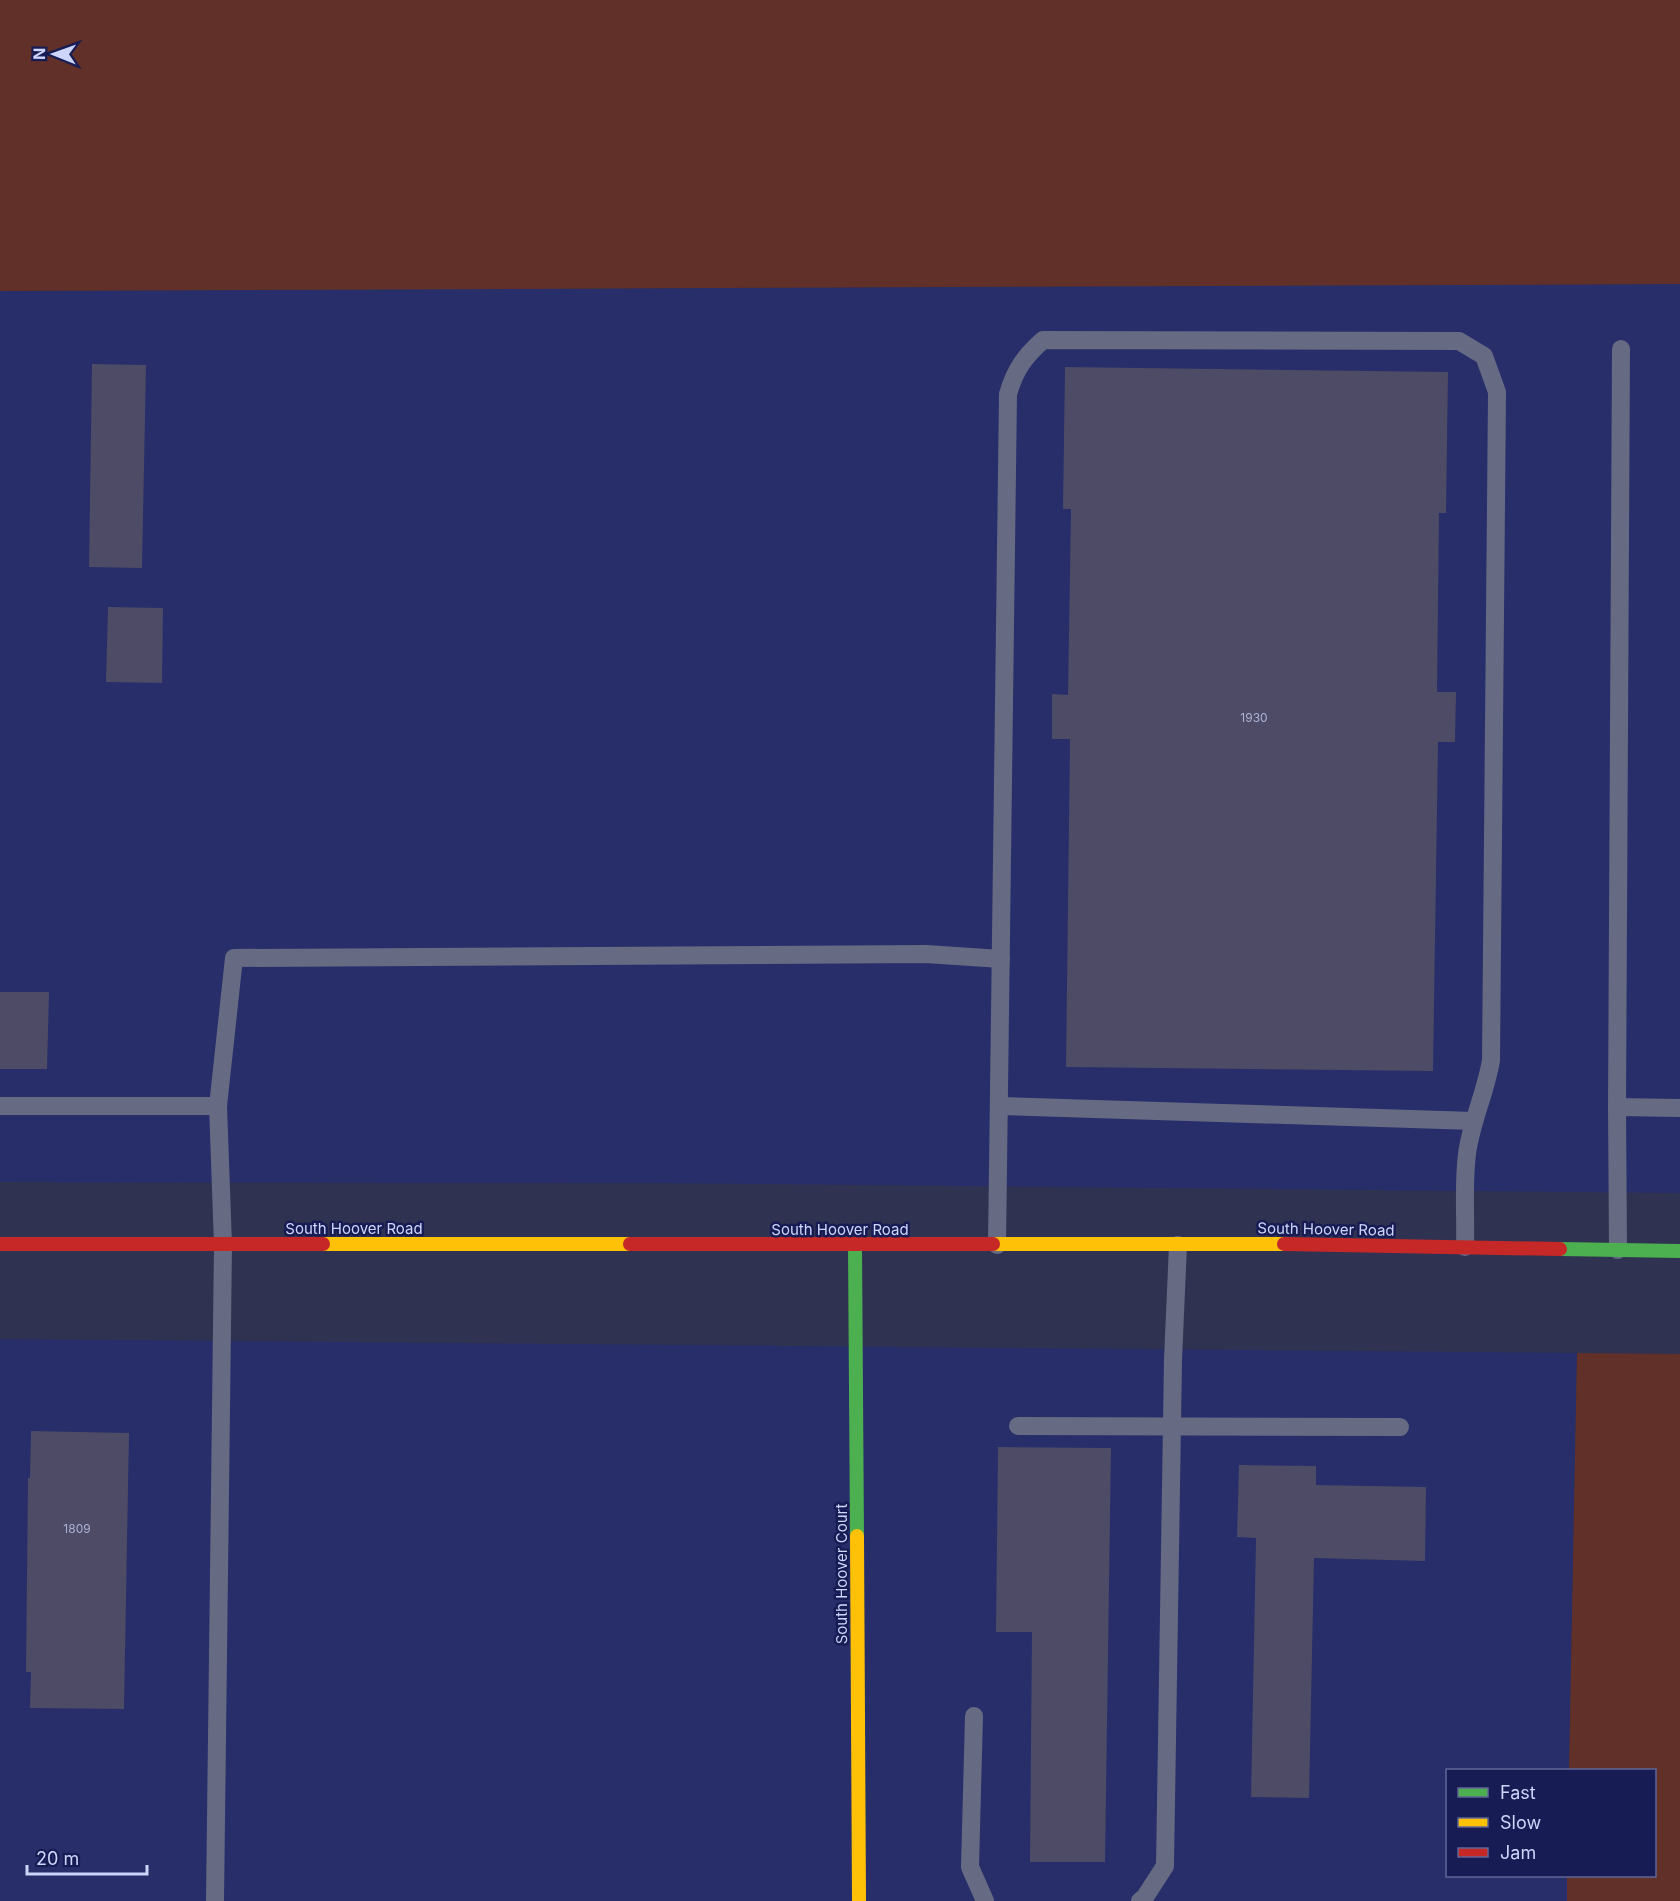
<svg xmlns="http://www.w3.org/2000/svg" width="1680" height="1901" font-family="Inter,sans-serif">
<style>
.built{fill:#272e6a}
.green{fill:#613029}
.building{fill:#4d4b66}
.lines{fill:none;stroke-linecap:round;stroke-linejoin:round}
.lane{stroke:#666a83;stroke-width:18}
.fast{stroke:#4caf50;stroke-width:14}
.slow{stroke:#ffc107;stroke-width:14}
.jam{stroke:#c62828;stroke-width:14}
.labels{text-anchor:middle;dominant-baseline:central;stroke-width:5;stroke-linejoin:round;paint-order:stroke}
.number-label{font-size:12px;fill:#adb3d5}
.street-label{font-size:15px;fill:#cdd6fa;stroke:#181c54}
</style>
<rect width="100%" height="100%" fill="#2f3251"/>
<!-- built -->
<g class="built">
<path d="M1680,284V1193L655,1183L0,1182V291Z"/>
<path d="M0,1339L1577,1353L1569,1770H1448V1876H1567V1901H0Z"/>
</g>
<!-- green -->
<g class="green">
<path d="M0,0H1680V284L0,291Z"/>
<path d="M1577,1353L1680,1354V1901H1567V1876H1654V1770H1569Z"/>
</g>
<!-- building -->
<g class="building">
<path d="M92,364L146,365L142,568L89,567Z"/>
<path d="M1065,367L1448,372L1446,513H1439L1437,692H1456L1455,742H1438L1433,1071L1066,1067L1070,739H1052V694L1068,695L1071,509H1063Z"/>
<path d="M108,607L163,608L162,683L106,682Z"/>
<path d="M0,992H49L47,1069H0Z"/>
<path d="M31,1431L129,1433L124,1709L30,1708L31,1672H26L28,1478H30Z"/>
<path d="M998,1447L1111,1448L1105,1862H1030L1032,1632H996Z"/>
<path d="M1239,1465L1316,1466V1485L1426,1487L1425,1561L1314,1558L1309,1798L1251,1797L1256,1538L1237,1537Z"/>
</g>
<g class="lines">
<!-- lane -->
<g class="lane">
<path d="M0,1106H218L223,1245L215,1901"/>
<path d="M218,1106L234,958L926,954L1001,959"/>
<path d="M999,1106L1474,1121"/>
<path d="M1617,1107L1621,349"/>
<path d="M997,1245L1008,394C1015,370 1024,357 1043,340L1459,341L1484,356L1497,392L1491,1060C1486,1092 1471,1122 1467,1154C1463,1184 1466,1217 1465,1247"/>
<path d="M1618,1250L1617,1107L1680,1108"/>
<path d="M1018,1426L1400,1427"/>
<path d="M974,1716L970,1867L985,1901"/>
<path d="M1140,1901L1145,1897L1165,1866L1173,1360L1178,1245"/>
</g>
<!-- fast -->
<g class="fast">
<path d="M855,1246L857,1536"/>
<path d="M1560,1249L1680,1251"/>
</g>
<!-- slow -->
<g class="slow">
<path d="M323,1244H630"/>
<path d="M993,1244H1284"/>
<path d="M857,1536L859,1901"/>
</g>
<!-- jam -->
<g class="jam">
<path d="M0,1244H323"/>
<path d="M630,1244H993"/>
<path d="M1284,1244L1560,1249"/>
</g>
</g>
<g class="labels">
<!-- number labels -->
<g class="number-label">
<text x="1254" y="717">1930</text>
<text x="77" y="1528">1809</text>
</g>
<!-- street labels -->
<g class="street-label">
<text x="354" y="1228">South Hoover Road</text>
<text x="840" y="1229">South Hoover Road</text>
<text transform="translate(1326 1229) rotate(1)">South Hoover Road</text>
<text transform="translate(841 1574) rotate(-90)">South Hoover Court</text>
</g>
</g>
<!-- legend -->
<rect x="1446" y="1769" width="210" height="108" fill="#181c54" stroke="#606696" stroke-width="1.5"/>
<rect x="1458" y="1788" width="30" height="9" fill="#4caf50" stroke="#606696" stroke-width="1.5"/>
<text x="1500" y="1799" font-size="18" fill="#cdd6fa">Fast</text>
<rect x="1458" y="1818" width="30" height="9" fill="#ffc107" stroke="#606696" stroke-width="1.5"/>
<text x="1500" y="1829" font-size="18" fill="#cdd6fa">Slow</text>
<rect x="1458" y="1848" width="30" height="9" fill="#c62828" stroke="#606696" stroke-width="1.5"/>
<text x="1500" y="1859" font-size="18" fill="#cdd6fa">Jam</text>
<!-- north arrow -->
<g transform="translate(54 54) rotate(271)" stroke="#181c54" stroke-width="4.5" paint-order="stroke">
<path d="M0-4.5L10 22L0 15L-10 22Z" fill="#cdd6fa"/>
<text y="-9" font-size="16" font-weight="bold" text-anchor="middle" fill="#cdd6fa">N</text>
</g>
<!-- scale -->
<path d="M27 1865v9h120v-9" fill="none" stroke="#cdd6fa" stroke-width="3"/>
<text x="36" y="1865" font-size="18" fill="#cdd6fa" stroke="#181c54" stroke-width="4.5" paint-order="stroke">20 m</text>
</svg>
